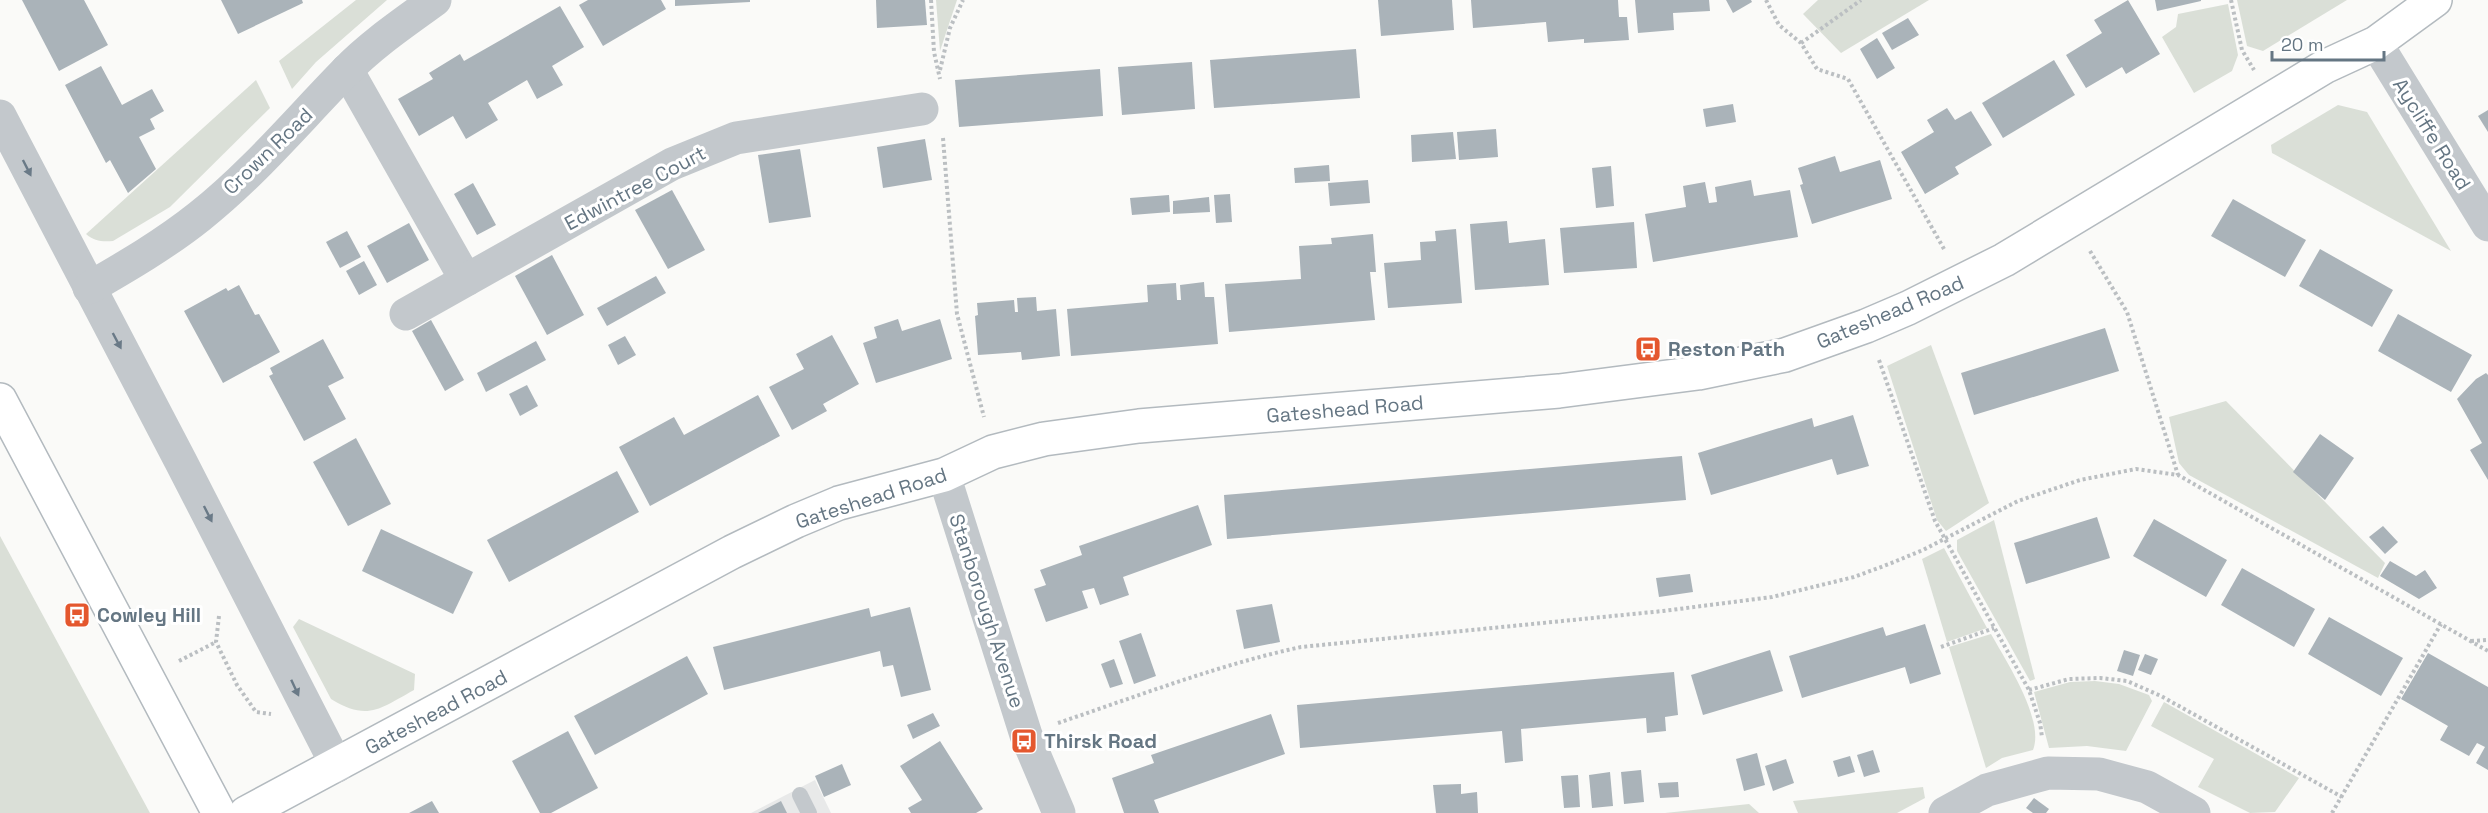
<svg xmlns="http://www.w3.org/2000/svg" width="2488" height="813" font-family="'Space Grotesk',sans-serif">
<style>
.built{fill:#e8e9e9}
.green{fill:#dadfd7}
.building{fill:#aab3b9}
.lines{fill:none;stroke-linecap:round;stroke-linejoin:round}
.secondary-casing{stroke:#b3babf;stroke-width:36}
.path{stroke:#bbbfc2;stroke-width:4;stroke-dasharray:3 3;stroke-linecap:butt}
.lane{stroke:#c3c8cc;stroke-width:16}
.street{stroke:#c3c8cc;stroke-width:33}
.secondary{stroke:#fff;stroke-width:33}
.oneway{fill:#6a7a87}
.labels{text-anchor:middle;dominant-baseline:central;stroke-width:6;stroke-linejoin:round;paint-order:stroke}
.street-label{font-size:20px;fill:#657683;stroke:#fff}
.poi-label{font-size:20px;font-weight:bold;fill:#657683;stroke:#fff;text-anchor:start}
</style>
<rect width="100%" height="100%" fill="#fafaf8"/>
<!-- built -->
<path class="built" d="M815,780L831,813H751Z"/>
<!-- green -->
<g class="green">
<path d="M356,0H387L316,62L292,89L279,61Z"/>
<path d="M936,0H957L940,51Z"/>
<path d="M1818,0H1929L1841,53L1803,14Z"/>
<path d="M2237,0H2347L2263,51L2247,46Z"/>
<path d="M2228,4L2238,55L2232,71L2194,93L2162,37L2176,27L2178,14Z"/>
<path d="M256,80L270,108L170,207L113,241C102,242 94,241 86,234Z"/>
<path d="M2338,105L2367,112L2451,251L2272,153L2271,145Z"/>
<path d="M1931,345L1989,503L1946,531L1937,520L1887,366Z"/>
<path d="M2226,401L2385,563L2378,578L2189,475L2179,463L2169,417Z"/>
<path d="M1994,520L2035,679L2030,681L1957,551V540Z"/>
<path d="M0,536L150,813H0Z"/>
<path d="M1944,548L1987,628L1947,642L1922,559Z"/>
<path d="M299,619L415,674L414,690C381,708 368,722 331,699L293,627Z"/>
<path d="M1991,634C2006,661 2045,720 2033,750L2002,758L1986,768L1949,647Z"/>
<path d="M2095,681L2119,684L2149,695L2152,701L2126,751L2087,746L2049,748L2034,692L2070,682Z"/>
<path d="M2164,702L2299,778L2275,812L2250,813L2198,787L2214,759L2151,726Z"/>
<path d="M1923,787L1925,798L1897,813H1798L1793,801Z"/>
<path d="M1749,804L1759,813H1665Z"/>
</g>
<!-- building -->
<g class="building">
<path d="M22,0H84L108,45L59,71Z"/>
<path d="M221,0H302L303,3L238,34Z"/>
<path d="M588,0H661L666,9L603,46L579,5Z"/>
<path d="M675,0H750V2L675,6Z"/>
<path d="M876,0H925L927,25L877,28Z"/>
<path d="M1378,0H1452L1454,30L1381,36Z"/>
<path d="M1471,0H1618L1619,17H1627L1629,40L1584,43V39L1548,42L1546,22L1473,28Z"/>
<path d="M1635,0H1709L1710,11L1673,13L1674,30L1638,33Z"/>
<path d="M1726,0H1751L1752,2L1733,13Z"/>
<path d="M2128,0L2160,54L2126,74L2122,67L2086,88L2066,55L2102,33L2094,20Z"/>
<path d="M2155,0H2201V1L2157,11Z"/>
<path d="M560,6L584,47L552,66L563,85L537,99L527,80L488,103L498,120L466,139L453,116L419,136L398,99L433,79L429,73L460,54L464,61Z"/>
<path d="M1908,18L1919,35L1892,50L1882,33Z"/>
<path d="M1877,38L1895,68L1877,79L1860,49Z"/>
<path d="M1356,49L1360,98L1214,108L1210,60Z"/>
<path d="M2054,60L2075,95L2003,138L1982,103Z"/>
<path d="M1192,62L1195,109L1122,115L1118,67Z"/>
<path d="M101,66L122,105L152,89L164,111L150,119L155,129L139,137L156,169L128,193L110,160L106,163L65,85Z"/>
<path d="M1100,69L1103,116L959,127L955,80Z"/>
<path d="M1733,104L1736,122L1706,127L1703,109Z"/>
<path d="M1947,108L1955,120L1971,111L1992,145L1955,167L1959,174L1925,194L1901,152L1934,132L1927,120Z"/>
<path d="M2488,110V132L2478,116Z"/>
<path d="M1496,129L1498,157L1459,160L1457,132Z"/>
<path d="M1453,132L1456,159L1412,162L1411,135Z"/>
<path d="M925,139L932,180L883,188L877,147Z"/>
<path d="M800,149L811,217L769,223L758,155Z"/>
<path d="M1835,156L1840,172L1880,160L1892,199L1812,224L1800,185L1803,184L1798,168Z"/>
<path d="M1329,165L1330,181L1295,183L1294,168Z"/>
<path d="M1611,166L1614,206L1596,208L1592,168Z"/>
<path d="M1368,180L1370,203L1330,206L1328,183Z"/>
<path d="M1751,180L1754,196L1790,190L1798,237L1653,262L1645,214L1686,207L1683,186L1705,182L1709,203L1717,202L1715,187Z"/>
<path d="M473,183L496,225L477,235L454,194Z"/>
<path d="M672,190L705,250L668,269L635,210Z"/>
<path d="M1230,194L1232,222L1216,223L1214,195Z"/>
<path d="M1169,195L1170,212L1132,215L1130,198Z"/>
<path d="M1209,197L1210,212L1173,214V201Z"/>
<path d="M2233,199L2306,240L2285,277L2211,236Z"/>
<path d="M1507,221L1509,243L1545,239L1549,285L1475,290L1470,224Z"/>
<path d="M1634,222L1637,268L1564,273L1560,228Z"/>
<path d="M409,223L429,260L387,283L367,246Z"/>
<path d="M1456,229L1462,303L1388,308L1384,263L1421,260L1420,242L1436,241L1435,231Z"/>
<path d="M347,231L361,257L340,268L326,242Z"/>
<path d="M1373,234L1376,272H1370L1375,320L1229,332L1225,284L1301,279L1299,246L1332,244L1331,238Z"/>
<path d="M2320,249L2393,290L2372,327L2299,286Z"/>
<path d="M552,255L584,315L547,335L515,276Z"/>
<path d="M364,261L377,285L359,295L346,271Z"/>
<path d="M656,276L666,293L607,326L597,308Z"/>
<path d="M1204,282L1205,297H1214L1218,344L1071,356L1067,309L1148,302L1147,285L1176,283L1177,300H1181L1180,285Z"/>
<path d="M239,285L255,315L259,314L280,352L223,383L184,311L226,288L228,291Z"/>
<path d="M1036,297L1037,311L1056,309L1060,356L1022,360L1021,352L978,355L975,316L978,315L977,303L1014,300L1015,312H1018L1017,298Z"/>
<path d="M2398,314L2472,355L2451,392L2378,351Z"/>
<path d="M898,319L902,331L940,319L952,359L876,383L863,343L877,338L874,327Z"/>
<path d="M431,320L464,380L445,391L412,331Z"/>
<path d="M2105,328L2119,371L1974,415L1961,373Z"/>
<path d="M832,335L859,384L823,404L827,411L792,430L769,387L804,369L796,354Z"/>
<path d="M625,336L636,355L618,365L608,345Z"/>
<path d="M323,339L344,378L328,386L346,419L304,441L269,376L273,374L270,368Z"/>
<path d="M536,341L546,360L486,392L477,373Z"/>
<path d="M2486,373L2488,375V480L2470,450L2482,443L2457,399L2476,379Z"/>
<path d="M527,385L538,406L520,416L509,394Z"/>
<path d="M758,395L780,436L650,506L619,447L674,417L684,435Z"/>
<path d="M1853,415L1869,466L1837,475L1832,459L1711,495L1698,453L1812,418L1814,427Z"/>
<path d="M2320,434L2354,458L2325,500L2293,472Z"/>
<path d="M356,438L391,504L348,526L313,462Z"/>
<path d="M1682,456L1686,500L1227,539L1224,495Z"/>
<path d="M617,471L639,512L509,582L487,540Z"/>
<path d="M1198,505L1212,545L1123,577L1129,595L1100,605L1094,588L1082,591L1088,608L1046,622L1034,589L1046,585L1040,570L1082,555L1079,546Z"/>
<path d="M2097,517L2110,558L2026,584L2014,543Z"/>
<path d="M2154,519L2227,560L2206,597L2133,556Z"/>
<path d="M2383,526L2398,542L2385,554L2369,537Z"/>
<path d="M381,529L473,572L453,614L362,571Z"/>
<path d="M2390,561L2416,576L2425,570L2437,588L2419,599L2380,576Z"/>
<path d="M2242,568L2315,609L2294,647L2221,605Z"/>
<path d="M1690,574L1693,592L1659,597L1656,578Z"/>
<path d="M1272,604L1280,642L1244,649L1236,610Z"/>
<path d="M910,607L931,690L901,697L893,665L883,667L880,651L724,690L713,647L869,608L871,617Z"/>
<path d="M2329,617L2403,658L2381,696L2308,654Z"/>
<path d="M1925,624L1941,674L1910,684L1905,667L1802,698L1789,656L1883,627L1886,636Z"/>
<path d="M1141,633L1156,676L1134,684L1119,641Z"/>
<path d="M1770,650L1783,691L1703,715L1691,675Z"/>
<path d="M2124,650L2140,655L2133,676L2117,671Z"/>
<path d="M2428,653L2488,687V770L2476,763L2485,747L2477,743L2469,756L2440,740L2448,726L2401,699Z"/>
<path d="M2145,654L2158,659L2151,675L2138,670Z"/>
<path d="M687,656L708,694L595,755L574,716Z"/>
<path d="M1114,659L1123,684L1110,688L1101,664Z"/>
<path d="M1674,672L1678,715L1665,717L1666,731L1647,733L1646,718L1521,729L1523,761L1505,763L1502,731L1300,748L1297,705Z"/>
<path d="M933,713L940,726L913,739L907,725Z"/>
<path d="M1271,714L1285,754L1154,800L1159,813H1124L1112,778L1154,763L1151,755Z"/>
<path d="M568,731L598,788L551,813H540L512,761Z"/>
<path d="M940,741L983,809L976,813H911L908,808L922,800L900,766Z"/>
<path d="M1873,750L1880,772L1864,777L1857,755Z"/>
<path d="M1757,753L1765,785L1744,791L1736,759Z"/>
<path d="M1850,756L1855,772L1838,777L1833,761Z"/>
<path d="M1786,759L1794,783L1773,791L1765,766Z"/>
<path d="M842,764L851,785L824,797L815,776Z"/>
<path d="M1641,770L1644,802L1624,804L1621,772Z"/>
<path d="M1610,772L1613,806L1592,808L1589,775Z"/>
<path d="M1578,775L1580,807L1564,808L1561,776Z"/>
<path d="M1678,782L1679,797L1660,798L1658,783Z"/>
<path d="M1461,784V794L1477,792L1478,813H1436L1433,785Z"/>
<path d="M2034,798L2049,809L2046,813H2033L2026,808Z"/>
<path d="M432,801L439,813H409Z"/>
<path d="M781,801L787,813H758Z"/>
</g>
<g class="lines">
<defs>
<g id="secondary">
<path d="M0,400L219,813"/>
<path d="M246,813L732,552L796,521L839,503L944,475L993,452L1044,439L1139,426L1559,391L1698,373L1785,355L1866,326L1908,308L2004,260L2324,67L2376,43L2435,0"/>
</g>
</defs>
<!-- secondary casing -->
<use href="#secondary" class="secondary-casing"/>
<!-- path -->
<g class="path">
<path d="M931,0L934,52L940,79"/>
<path d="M1766,0L1779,25L1801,43L1817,69L1848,79L1944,249"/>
<path d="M2231,0L2242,50L2254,70"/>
<path d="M1801,43L1861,0"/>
<path d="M940,70L950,28L963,0"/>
<path d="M943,138L957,314L984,417"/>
<path d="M2090,251L2127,312L2178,475"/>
<path d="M1879,360L1935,521L2029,690L2040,723L2042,737"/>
<path d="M219,616L216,642L237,685L256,712L271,714"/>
<path d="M2471,641L2488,640"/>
<path d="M1941,647L1994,628"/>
<path d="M179,661L216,642"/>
<path d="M2029,690L2069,679L2100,678L2127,681L2161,696L2342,797"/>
<path d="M1058,723C1138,696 1218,665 1301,647L1663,611L1772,597L1854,577L1889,564L1923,550L2018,501L2080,480L2136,469L2178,475L2488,651"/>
<path d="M2332,813L2441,624"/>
</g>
<!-- lane -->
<path class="lane" d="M800,795L809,813"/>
<!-- street -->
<g class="street">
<path d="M2376,43L2488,225"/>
<path d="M347,70L466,280"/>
<path d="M0,116L180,460L337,766"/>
<path d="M89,288C127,266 165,244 200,216C254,173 298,120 346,71C372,44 405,22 435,0"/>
<path d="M406,314L672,164L736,138L922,109"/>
<path d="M944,475L1026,735L1059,813"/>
<path d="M1945,813L1987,790L2048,773L2099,774L2147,787L2194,813"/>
</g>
<!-- secondary -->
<use href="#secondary" class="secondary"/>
</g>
<!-- one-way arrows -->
<defs><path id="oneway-solid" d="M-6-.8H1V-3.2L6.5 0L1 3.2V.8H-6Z" transform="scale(1.5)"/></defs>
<g class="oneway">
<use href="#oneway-solid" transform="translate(27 168) rotate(63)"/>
<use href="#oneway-solid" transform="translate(117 341) rotate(62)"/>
<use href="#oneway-solid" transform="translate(208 514) rotate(63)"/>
<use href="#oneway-solid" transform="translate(295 688) rotate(65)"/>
</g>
<!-- icons -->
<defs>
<symbol id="bus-square" viewBox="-11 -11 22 22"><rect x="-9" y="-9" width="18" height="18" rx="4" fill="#e4572e" stroke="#fff"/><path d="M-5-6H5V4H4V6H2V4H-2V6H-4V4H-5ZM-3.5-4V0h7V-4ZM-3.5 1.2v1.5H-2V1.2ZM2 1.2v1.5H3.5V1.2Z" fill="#fff"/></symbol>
</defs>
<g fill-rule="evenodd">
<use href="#bus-square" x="1633" y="334" width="30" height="30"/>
<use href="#bus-square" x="62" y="600" width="30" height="30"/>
<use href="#bus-square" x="1009" y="726" width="30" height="30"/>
</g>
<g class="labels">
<!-- street labels -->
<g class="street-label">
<text transform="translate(2432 134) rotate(58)">Aycliffe Road</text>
<text transform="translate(268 151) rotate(-44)">Crown Road</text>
<text transform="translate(635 188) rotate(-28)">Edwintree Court</text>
<text transform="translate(1890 312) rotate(-23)">Gateshead Road</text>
<text transform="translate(1345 409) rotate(-5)">Gateshead Road</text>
<text transform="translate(871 498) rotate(-18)">Gateshead Road</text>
<text transform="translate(987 611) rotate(72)">Stanborough Avenue</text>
<text transform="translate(436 712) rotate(-28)">Gateshead Road</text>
</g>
<!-- poi labels -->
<g class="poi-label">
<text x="1668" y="349">Reston Path</text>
<text x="97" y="615">Cowley Hill</text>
<text x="1044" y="741">Thirsk Road</text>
</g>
</g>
<!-- scale -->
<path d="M2272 51v9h112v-9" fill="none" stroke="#657683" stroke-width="3"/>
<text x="2281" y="51" font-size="18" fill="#657683" stroke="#ffffff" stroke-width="4.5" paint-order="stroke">20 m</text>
</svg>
